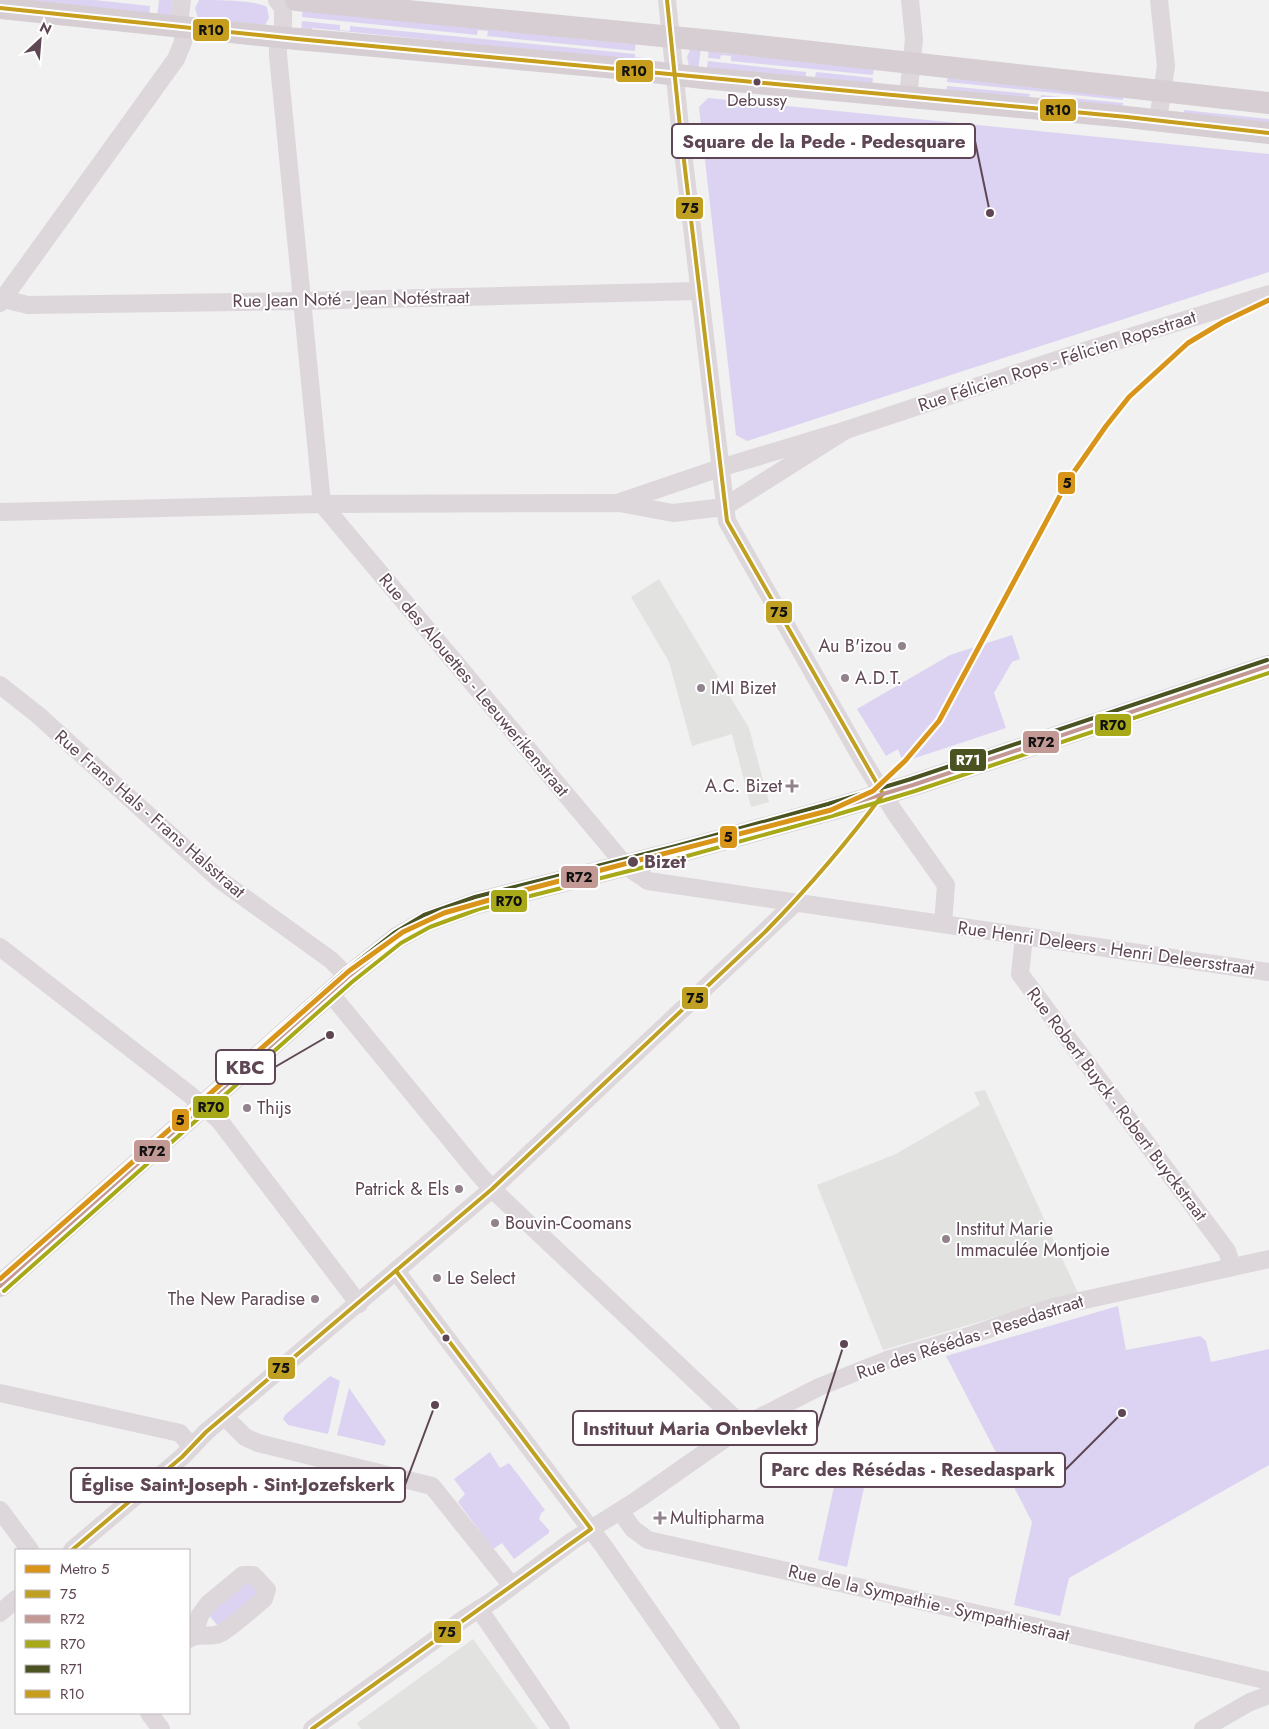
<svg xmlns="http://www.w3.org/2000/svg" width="1269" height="1729" font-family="Jost,sans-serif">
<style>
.education{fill:#e2e2e1}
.green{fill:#dcd3f2}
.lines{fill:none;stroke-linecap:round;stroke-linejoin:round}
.minor{stroke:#ddd7db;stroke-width:18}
.major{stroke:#d6ced3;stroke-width:22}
.bus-1-casing{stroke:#fff;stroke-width:8}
.bus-2-casing{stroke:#fff;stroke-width:8}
.bus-3-casing{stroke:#fff;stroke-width:8}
.bus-4-casing{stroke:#fff;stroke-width:8}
.bus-5-casing{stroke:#fff;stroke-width:8}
.bus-1{stroke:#bfa022;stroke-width:4}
.bus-2{stroke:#c39995;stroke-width:4}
.bus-3{stroke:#a8a919;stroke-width:4}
.bus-4{stroke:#4a5321;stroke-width:4}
.bus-5{stroke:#c79d1d;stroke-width:4}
.metro-1-casing{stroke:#fff;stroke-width:9}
.metro-1{stroke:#d8951a;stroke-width:5}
.bus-dot{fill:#5e4654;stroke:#fff;stroke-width:2}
.poi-dot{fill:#91828b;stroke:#fff;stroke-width:2}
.labels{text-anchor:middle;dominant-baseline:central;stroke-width:4;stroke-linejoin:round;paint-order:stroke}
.bus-label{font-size:17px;fill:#5e4654;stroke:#fff}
.street-label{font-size:18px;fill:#5e4654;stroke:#fff}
.poi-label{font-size:18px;fill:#5e4654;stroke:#fff;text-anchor:start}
.stop-label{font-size:18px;font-weight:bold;fill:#5e4654;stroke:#fff;text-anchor:start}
.leader{fill:none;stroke:#5e4654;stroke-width:2}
.callout-dot{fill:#5e4654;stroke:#fff;stroke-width:2}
.callout{fill:#fff;stroke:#5e4654;stroke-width:2}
.callout-label{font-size:19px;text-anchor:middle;font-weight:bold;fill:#5e4654}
.line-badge{stroke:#fff;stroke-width:2}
.badge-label{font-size:14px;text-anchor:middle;font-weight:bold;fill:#fff}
.pale-badge-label{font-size:14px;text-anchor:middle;font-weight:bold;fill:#111}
</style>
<rect width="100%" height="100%" fill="#f0f1f0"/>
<!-- education -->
<g class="education">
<path d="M659,579L749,728L769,802L751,807L732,734L692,746L669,662L631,597Z"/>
<path d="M985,1090L1078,1293L883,1350L817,1185L896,1154L980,1105L974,1092Z"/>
<path d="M473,1639L538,1729H361L357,1723Z"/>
</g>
<!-- green -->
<g class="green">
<path d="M24,0H94L150,6L149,17Z"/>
<path d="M159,0H173L171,18H157Z"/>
<path d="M199,0C215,0 256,0 267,7L269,18L265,25L198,18L195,8Z"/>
<path d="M303,7L453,26L631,44L636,40L635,51L487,36L488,31L478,30L477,35L302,17Z"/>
<path d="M302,21L340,25V30L350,31V26L635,54V57L644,58L643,66L629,60L312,28L311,34L301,32Z"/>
<path d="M701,47L698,72L689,66L687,57L690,50Z"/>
<path d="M709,48L721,53L871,68L874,69L873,75L731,61V56L721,55L720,59L708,58Z"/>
<path d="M708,61L806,72V76L815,77L816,72L873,78L872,85L706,72Z"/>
<path d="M948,72L1124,94L1123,100L947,82Z"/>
<path d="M947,86L1030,94L1029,99L1040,100L1041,95L1123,103L1122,110L946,97Z"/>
<path d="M708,98L1269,154V272L747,441L736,435L699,107Z"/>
<path d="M1184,110L1269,119V125L1183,120Z"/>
<path d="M1012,635L1020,659L1012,662L994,693L1006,728L903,762L898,749L886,756L857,709L950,655Z"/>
<path d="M1118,1306L1126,1350L1200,1336L1206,1341L1211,1362L1269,1349V1465L1069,1578L1060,1616L1014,1605L1032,1522L946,1356Z"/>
<path d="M330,1376L340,1381L328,1434L288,1425L283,1419L285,1415Z"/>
<path d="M349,1388L386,1441L384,1446L337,1435Z"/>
<path d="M490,1452L500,1468L509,1463L545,1510L541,1513L539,1519L549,1530V1533L514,1559L502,1543L493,1549L458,1502L465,1494L454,1479Z"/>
<path d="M866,1478L847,1567L818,1560L835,1482Z"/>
<path d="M246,1582L251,1583L258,1593L221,1624L217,1625L209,1615L210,1611Z"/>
</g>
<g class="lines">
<!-- minor -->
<g class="minor">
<path d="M277,0L283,8V26L278,37V55L322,504L626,866L648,881L1269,972"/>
<path d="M667,0L680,127L727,521L862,759L895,813L946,885L943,924"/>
<path d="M908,98L914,39L910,0"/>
<path d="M1158,120L1166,66L1159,0"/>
<path d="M0,296L3,299L28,305L303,301L699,291"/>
<path d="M0,303L176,59L183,42V26L180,16L182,0"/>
<path d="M620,502L720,468L846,430L1081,352L1269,294"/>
<path d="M0,512L322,504L619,503L673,513L724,507L846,430"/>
<path d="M0,685L38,715L220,880L331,960L348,977"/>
<path d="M1024,937L1020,974L1227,1251L1232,1266"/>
<path d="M0,947L189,1094L219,1120L359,1304"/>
<path d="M330,993L477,1172L492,1189L743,1426"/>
<path d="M396,1271L605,1548L731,1729"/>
<path d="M0,1393L180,1433L192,1447"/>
<path d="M225,1417L245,1437L258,1443L432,1486L512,1586"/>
<path d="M0,1510L30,1550"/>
<path d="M620,1511L633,1529L648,1540L1073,1635L1269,1681"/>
<path d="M72,1550L182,1457L206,1432L492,1189L795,903"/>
<path d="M479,1609L561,1729"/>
<path d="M0,1613L16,1599"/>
<path d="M189,1639C198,1632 208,1638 219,1634C229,1630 254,1607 264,1599L267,1590L253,1575H243L208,1604L200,1615L194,1635"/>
<path d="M149,1713L161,1729"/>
<path d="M312,1729L465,1618L492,1601L572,1541L637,1500L743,1426L819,1387L887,1360L969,1336L1053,1307L1269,1259"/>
<path d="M1203,1729L1250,1702L1269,1695"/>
</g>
<!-- major -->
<g class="major">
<path d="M296,0L723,42L1269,103"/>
<path d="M0,8L297,39L628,69L703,78L1127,117L1269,133"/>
<path d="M0,1286L348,977L397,938L427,921L477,903L678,852L830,810L913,785L1269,666"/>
</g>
<defs>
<g id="bus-1">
<path d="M667,0L680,127L727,521L883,794"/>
<path d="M72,1550L182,1457L206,1432L492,1189L766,931C808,888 847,843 883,794"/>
<path d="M312,1729L591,1529L396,1271"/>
</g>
<path id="bus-2" d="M0,1286L348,977L397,938L427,921L477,903L678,852L830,810L913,785L1269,666"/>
<path id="bus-3" d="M4,1291L352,982L401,943L430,927L479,909L680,858L832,816L915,791L1269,673"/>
<path id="bus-4" d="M0,1278L344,972L394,933L424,915L475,897L676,846L828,804L911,779L1267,660"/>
<path id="bus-5" d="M0,8L297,39L1127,117L1269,133"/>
</defs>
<!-- bus-1 casing -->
<use href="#bus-1" class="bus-1-casing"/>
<!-- bus-2 casing -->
<use href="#bus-2" class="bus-2-casing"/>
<!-- bus-3 casing -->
<use href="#bus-3" class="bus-3-casing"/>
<!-- bus-4 casing -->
<use href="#bus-4" class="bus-4-casing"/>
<!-- bus-5 casing -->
<use href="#bus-5" class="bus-5-casing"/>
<!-- bus-1 -->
<use href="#bus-1" class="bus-1"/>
<!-- bus-2 -->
<use href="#bus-2" class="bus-2"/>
<!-- bus-3 -->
<use href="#bus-3" class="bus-3"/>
<!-- bus-4 -->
<use href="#bus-4" class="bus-4"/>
<!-- bus-5 -->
<use href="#bus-5" class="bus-5"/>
<defs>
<path id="metro-1" d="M0,1279L349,971L403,932L444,913L521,891L831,810L873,791L905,761L939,721L1069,479L1106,426L1129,397L1188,343L1223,322L1269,300"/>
</defs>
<!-- metro-1 casing -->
<use href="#metro-1" class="metro-1-casing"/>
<!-- metro-1 -->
<use href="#metro-1" class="metro-1"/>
</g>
<!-- markers -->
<g class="bus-dot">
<circle cx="757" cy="82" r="4.5"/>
<circle cx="633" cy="862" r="6"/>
<circle cx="446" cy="1338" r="4.5"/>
</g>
<g class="poi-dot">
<circle cx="902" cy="646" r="5"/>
<circle cx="845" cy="678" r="5"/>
<circle cx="701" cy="688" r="5"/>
<path d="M789.5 778.5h5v5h5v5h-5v5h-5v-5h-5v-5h5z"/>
<circle cx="247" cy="1108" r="5"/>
<circle cx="459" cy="1189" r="5"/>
<circle cx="495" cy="1223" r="5"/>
<circle cx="946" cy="1239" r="5"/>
<circle cx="437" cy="1278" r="5"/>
<circle cx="315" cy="1299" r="5"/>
<path d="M657.5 1510.5h5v5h5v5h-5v5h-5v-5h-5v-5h5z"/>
</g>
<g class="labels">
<!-- bus labels -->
<g class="bus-label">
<text x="757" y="100">Debussy</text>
</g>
<!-- street labels -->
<g class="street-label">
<text transform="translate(351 299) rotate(-1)">Rue Jean Noté - Jean Notéstraat</text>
<text transform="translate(1057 361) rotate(-18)">Rue Félicien Rops - Félicien Ropsstraat</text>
<text transform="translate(474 685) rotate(50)">Rue des Alouettes - Leeuwerikenstraat</text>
<text transform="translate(150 814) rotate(41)">Rue Frans Hals - Frans Halsstraat</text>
<text transform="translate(1106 948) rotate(8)">Rue Henri Deleers - Henri Deleersstraat</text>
<text transform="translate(1117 1104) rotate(53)">Rue Robert Buyck - Robert Buyckstraat</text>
<text transform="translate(970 1337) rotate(-18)">Rue des Résédas - Resedastraat</text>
<text transform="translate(929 1603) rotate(13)">Rue de la Sympathie - Sympathiestraat</text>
</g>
<!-- poi labels -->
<g class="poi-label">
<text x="892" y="646" text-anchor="end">Au B'izou</text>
<text x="855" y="678">A.D.T.</text>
<text x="711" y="688">IMI Bizet</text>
<text x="782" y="786" text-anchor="end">A.C. Bizet</text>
<text x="257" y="1108">Thijs</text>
<text x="449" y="1189" text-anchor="end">Patrick &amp; Els</text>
<text x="505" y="1223">Bouvin-Coomans</text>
<text x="956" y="1229">Institut Marie<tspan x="956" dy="21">Immaculée Montjoie</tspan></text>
<text x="447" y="1278">Le Select</text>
<text x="305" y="1299" text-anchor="end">The New Paradise</text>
<text x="670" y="1518">Multipharma</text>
</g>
<!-- stop labels -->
<g class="stop-label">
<text x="644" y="862">Bizet</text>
</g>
</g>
<!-- callouts -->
<path class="leader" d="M990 213L975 141M330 1035L275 1067M844 1344L817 1428M1122 1413L1065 1470M435 1405L405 1485"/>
<g class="callout-dot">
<circle cx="990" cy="213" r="5"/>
<circle cx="330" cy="1035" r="5"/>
<circle cx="844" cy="1344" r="5"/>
<circle cx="1122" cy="1413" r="5"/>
<circle cx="435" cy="1405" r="5"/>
</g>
<g class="callout">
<rect x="672" y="124" width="303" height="34" rx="5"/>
<rect x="216" y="1050" width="59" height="34" rx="5"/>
<rect x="573" y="1411" width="244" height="34" rx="5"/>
<rect x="761" y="1453" width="304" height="34" rx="5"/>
<rect x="71" y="1468" width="334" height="34" rx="5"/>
</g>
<g class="callout-label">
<text x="824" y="148">Square de la Pede - Pedesquare</text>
<text x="245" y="1074">KBC</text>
<text x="695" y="1435">Instituut Maria Onbevlekt</text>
<text x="913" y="1476">Parc des Résédas - Resedaspark</text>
<text x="238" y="1491">Église Saint-Joseph - Sint-Jozefskerk</text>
</g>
<g class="line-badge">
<rect x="192" y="18" width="38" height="24" rx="5" fill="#c79d1d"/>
<rect x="615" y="59" width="39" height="24" rx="5" fill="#c79d1d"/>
<rect x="1039" y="98" width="38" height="24" rx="5" fill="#c79d1d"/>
<rect x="675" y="196" width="29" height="24" rx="5" fill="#bfa022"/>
<rect x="1057" y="471" width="19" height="24" rx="5" fill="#d8951a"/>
<rect x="765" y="600" width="28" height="24" rx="5" fill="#bfa022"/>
<rect x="1094" y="713" width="38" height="24" rx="5" fill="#a8a919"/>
<rect x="1022" y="730" width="38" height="24" rx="5" fill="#c39995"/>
<rect x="949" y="748" width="38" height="24" rx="5" fill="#4a5321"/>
<rect x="719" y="825" width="19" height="24" rx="5" fill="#d8951a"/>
<rect x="560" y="865" width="39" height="24" rx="5" fill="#c39995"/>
<rect x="490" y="889" width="38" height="24" rx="5" fill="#a8a919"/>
<rect x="681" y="986" width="28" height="24" rx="5" fill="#bfa022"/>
<rect x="192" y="1095" width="38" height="24" rx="5" fill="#a8a919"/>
<rect x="171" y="1108" width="19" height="24" rx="5" fill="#d8951a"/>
<rect x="133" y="1139" width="38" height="24" rx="5" fill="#c39995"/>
<rect x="267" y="1356" width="29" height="24" rx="5" fill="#bfa022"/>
<rect x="433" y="1620" width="29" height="24" rx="5" fill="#bfa022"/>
</g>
<g class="badge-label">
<text x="968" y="765">R71</text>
</g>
<g class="pale-badge-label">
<text x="211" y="35">R10</text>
<text x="634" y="76">R10</text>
<text x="1058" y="115">R10</text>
<text x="690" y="213">75</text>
<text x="1067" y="488">5</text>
<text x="779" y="617">75</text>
<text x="1113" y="730">R70</text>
<text x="1041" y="747">R72</text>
<text x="728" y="842">5</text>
<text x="579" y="882">R72</text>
<text x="509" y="906">R70</text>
<text x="695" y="1003">75</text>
<text x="211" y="1112">R70</text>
<text x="180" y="1125">5</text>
<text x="152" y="1156">R72</text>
<text x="281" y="1373">75</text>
<text x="447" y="1637">75</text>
</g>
<!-- legend -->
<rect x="15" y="1549" width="175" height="165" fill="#ffffff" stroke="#bfb5bb"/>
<rect x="25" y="1565" width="25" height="8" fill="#d8951a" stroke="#bfb5bb"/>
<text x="60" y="1574" font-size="15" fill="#5e4654">Metro 5</text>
<rect x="25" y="1590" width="25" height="8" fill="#bfa022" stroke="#bfb5bb"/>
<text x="60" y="1599" font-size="15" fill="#5e4654">75</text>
<rect x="25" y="1615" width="25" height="8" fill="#c39995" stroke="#bfb5bb"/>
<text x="60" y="1624" font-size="15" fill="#5e4654">R72</text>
<rect x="25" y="1640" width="25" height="8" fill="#a8a919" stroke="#bfb5bb"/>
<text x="60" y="1649" font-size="15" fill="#5e4654">R70</text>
<rect x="25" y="1665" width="25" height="8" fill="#4a5321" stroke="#bfb5bb"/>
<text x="60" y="1674" font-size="15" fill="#5e4654">R71</text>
<rect x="25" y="1690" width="25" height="8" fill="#c79d1d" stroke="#bfb5bb"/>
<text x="60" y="1699" font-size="15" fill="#5e4654">R10</text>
<!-- north arrow -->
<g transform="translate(40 40) rotate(26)" stroke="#ffffff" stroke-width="4" paint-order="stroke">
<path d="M0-4L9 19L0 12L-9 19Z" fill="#5e4654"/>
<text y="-8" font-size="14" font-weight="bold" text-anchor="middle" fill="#5e4654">N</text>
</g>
</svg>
